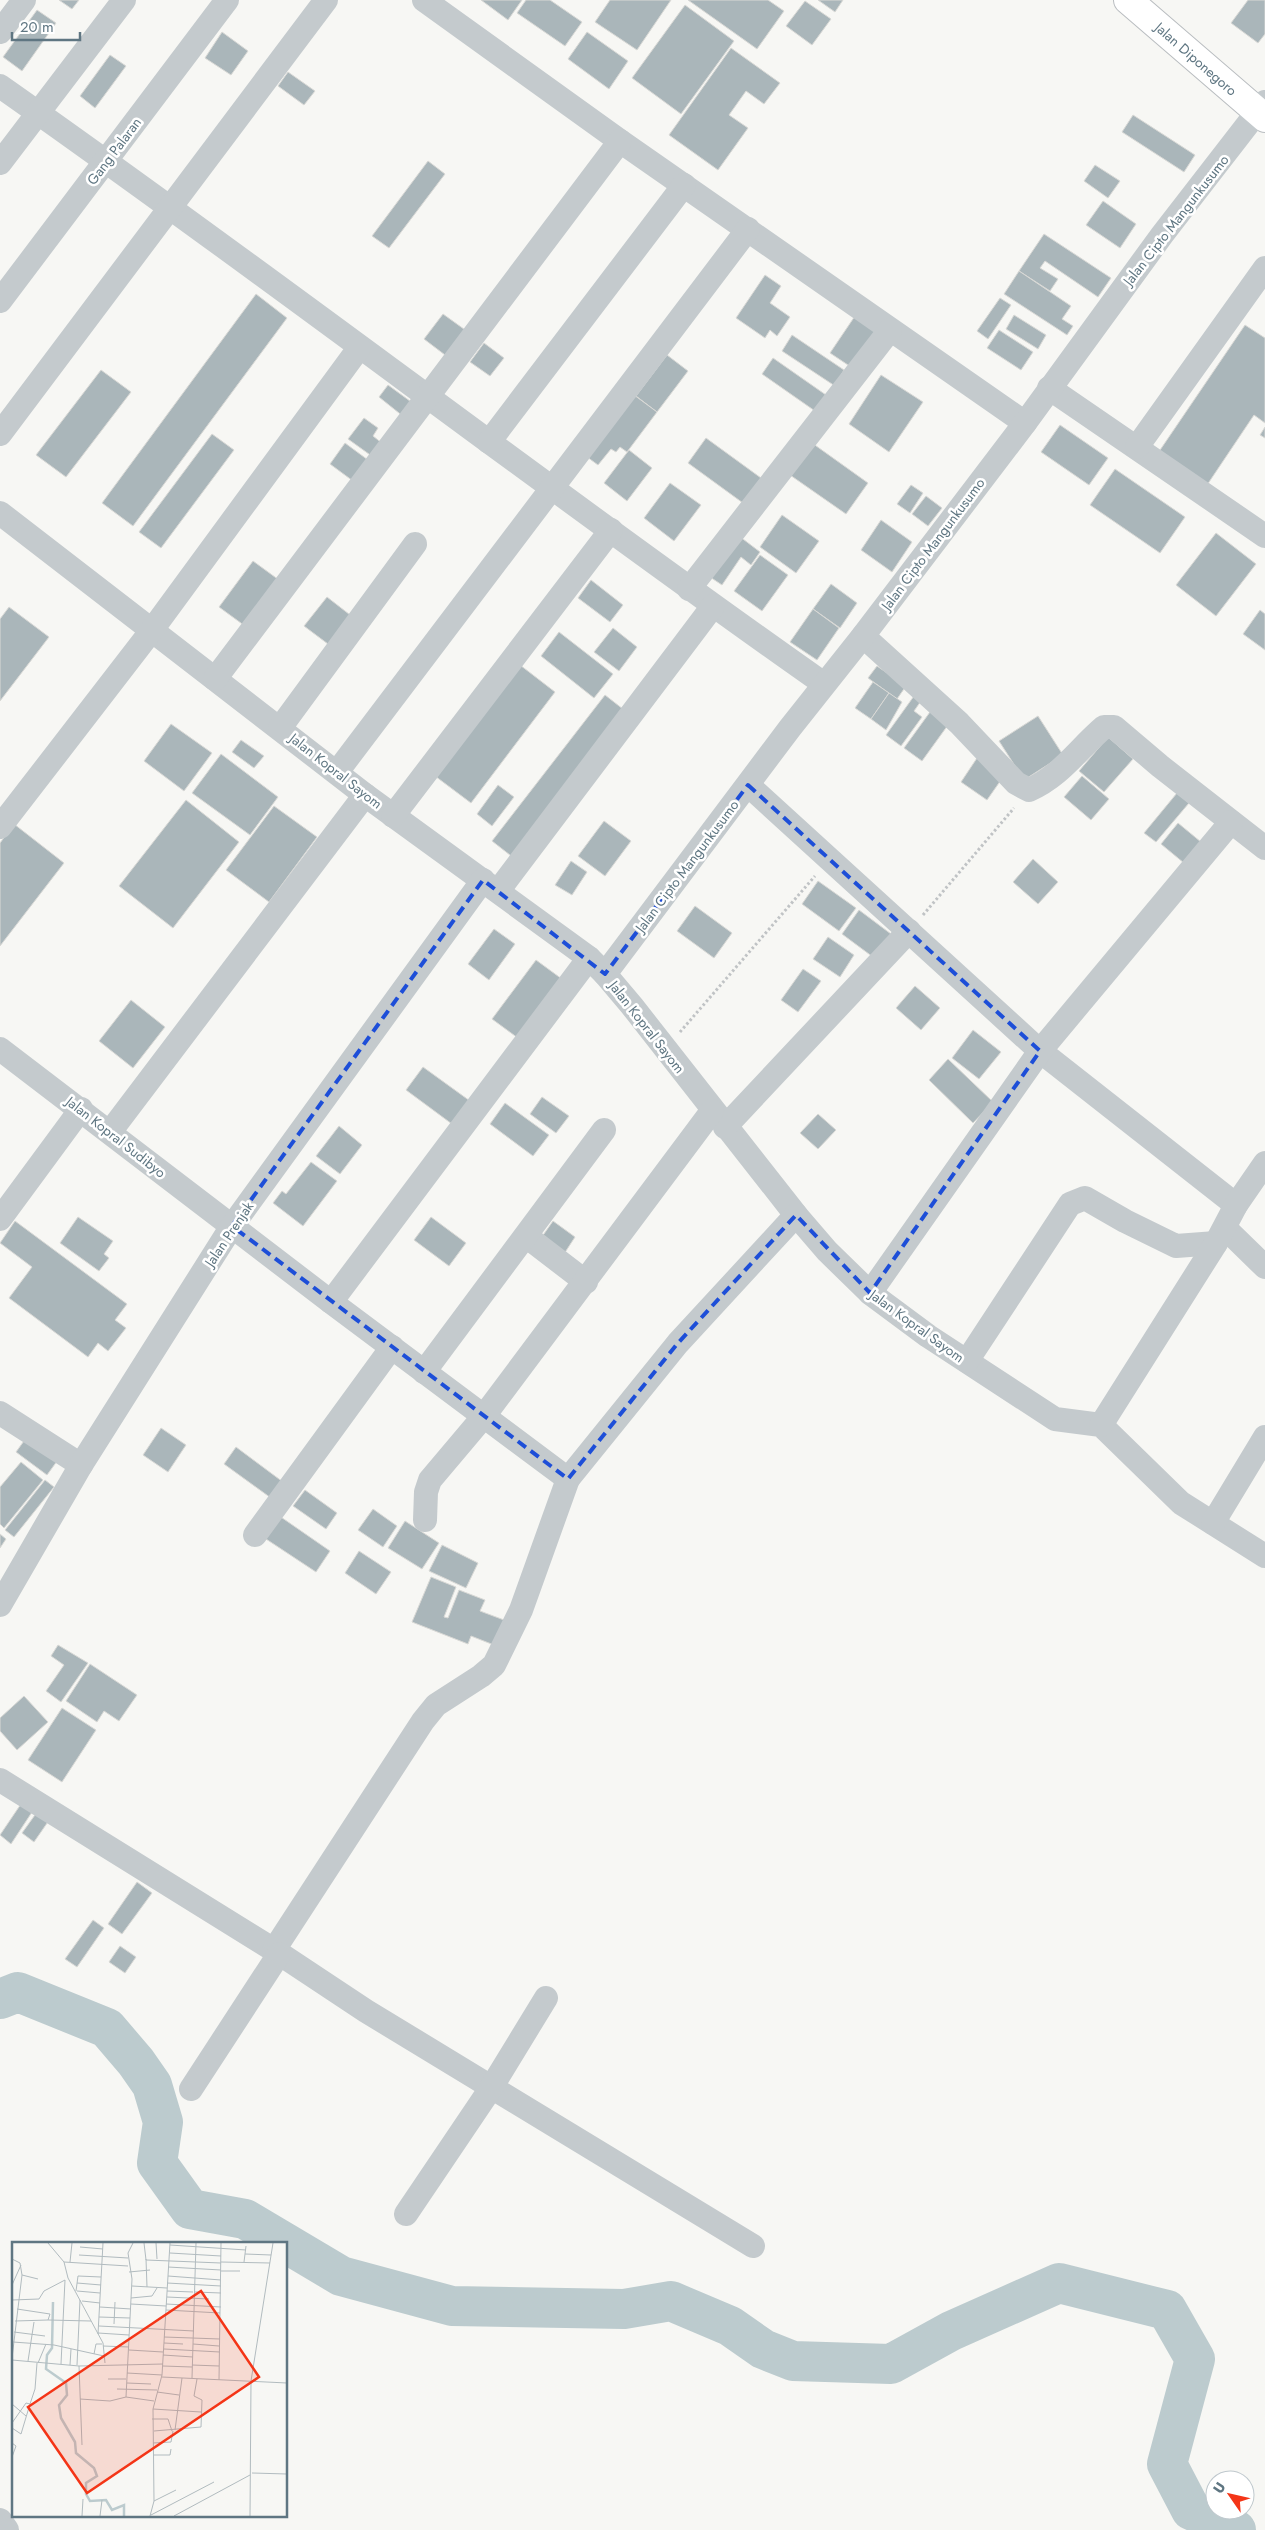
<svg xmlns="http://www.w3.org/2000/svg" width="1265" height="2530" font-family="Jost,sans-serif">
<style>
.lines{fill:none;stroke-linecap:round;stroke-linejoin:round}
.river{stroke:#bccbce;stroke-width:40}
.building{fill:#aab6ba;stroke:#d9d9d6}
.highway-casing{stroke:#b9bdc0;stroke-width:30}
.path{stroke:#c0c3c5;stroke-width:3;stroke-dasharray:2.5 2.5;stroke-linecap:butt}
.minor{stroke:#c4cacd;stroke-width:24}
.highway{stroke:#fff;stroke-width:28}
.marked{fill:none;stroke:#1d4ed8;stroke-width:4;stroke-dasharray:10 6;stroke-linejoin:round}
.labels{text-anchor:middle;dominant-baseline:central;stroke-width:5;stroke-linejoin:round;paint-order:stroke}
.street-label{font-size:14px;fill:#5f7682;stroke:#fff}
.inset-river{fill:none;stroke:#bccbce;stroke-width:2.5}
.inset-road{fill:none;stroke:#b1bbbf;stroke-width:1}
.view{fill:#f43517;fill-opacity:0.15;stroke:#f43517;stroke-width:2.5}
.inset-edge{fill:none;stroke:#5f7682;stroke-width:2.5}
</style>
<rect width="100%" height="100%" fill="#f7f7f4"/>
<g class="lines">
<!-- river -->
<path class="river" d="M0,1999L18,1992L107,2028L136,2062L152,2085L163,2122L157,2163L190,2209L245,2219L341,2276L452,2306L624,2309L671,2301L730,2326L763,2349L793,2361L891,2364L951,2331L1059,2283L1167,2310L1195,2359L1167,2464L1191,2510L1236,2530"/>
</g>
<!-- building -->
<g class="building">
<path d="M59,0H79L72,9Z"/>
<path d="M481,0H522L508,20Z"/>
<path d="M526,0H550L582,22L565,46L517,13Z"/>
<path d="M610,0H671L637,50L595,22Z"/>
<path d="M688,0H768L784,11L757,49Z"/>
<path d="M818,0H843L835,12Z"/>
<path d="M1248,0H1265V34L1258,43L1231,23Z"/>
<path d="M805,1L831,19L812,45L786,26Z"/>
<path d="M685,5L734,41L681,114L632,78Z"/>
<path d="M37,10L56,23L22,71L3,57Z"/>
<path d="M222,32L248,51L231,75L205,58Z"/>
<path d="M587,32L628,61L609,89L568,59Z"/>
<path d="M731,48L780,83L764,104L746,91L729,115L748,128L718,170L669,135Z"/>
<path d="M110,55L126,66L95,108L80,96Z"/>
<path d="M288,72L315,91L304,105L278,86Z"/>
<path d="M1133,115L1195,155L1184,172L1122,132Z"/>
<path d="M428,161L445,174L389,248L372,236Z"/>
<path d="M1095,165L1120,181L1108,198L1084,181Z"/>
<path d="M1103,201L1136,224L1120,248L1086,225Z"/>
<path d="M1044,234L1111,278L1098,297L1045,261L1040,268L1058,279L1050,291L1019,271Z"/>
<path d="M1019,271L1071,306L1062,319L1073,326L1067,335L1004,294Z"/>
<path d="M765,275L781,286L770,303L790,317L777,336L770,330L765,338L736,318Z"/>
<path d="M256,294L287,318L133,526L102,503Z"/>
<path d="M1000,298L1011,305L988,339L977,331Z"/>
<path d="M857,313L881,330L854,369L830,353Z"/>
<path d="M443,314L468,332L449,358L424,339Z"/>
<path d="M1014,315L1046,335L1038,349L1006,329Z"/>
<path d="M1245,325L1265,338V423L1254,415L1205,488L1156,456Z"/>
<path d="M999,330L1033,352L1021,370L987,348Z"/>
<path d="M792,335L844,370L835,386L782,351Z"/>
<path d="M484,343L504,358L490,376L470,362Z"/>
<path d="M667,355L688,371L657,412L636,396Z"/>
<path d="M773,358L826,395L815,411L762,374Z"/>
<path d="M101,370L131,392L66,477L36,455Z"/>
<path d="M881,375L923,402L889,452L849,424Z"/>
<path d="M388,385L414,404L404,417L379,397Z"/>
<path d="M630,392L657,412L627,452L620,447L616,452L611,449L598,465L583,454Z"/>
<path d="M364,418L378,428L373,436L383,444L373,457L348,439Z"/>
<path d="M1060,425L1108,458L1089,485L1041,452Z"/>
<path d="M1265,427V438L1260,435Z"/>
<path d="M212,434L234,450L161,548L139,532Z"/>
<path d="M706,438L761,478L743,503L688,463Z"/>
<path d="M345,443L368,460L353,481L330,464Z"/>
<path d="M812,443L868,483L846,514L790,475Z"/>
<path d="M629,450L652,468L627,501L604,483Z"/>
<path d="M1115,469L1185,517L1160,553L1090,505Z"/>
<path d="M670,483L701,505L674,541L644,518Z"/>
<path d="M911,485L923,493L910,513L897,504Z"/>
<path d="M926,496L942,508L928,526L912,514Z"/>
<path d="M782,515L819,541L796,573L760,547Z"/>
<path d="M881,520L912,542L892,572L861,550Z"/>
<path d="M1216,533L1256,564L1216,616L1176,585Z"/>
<path d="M739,536L760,552L751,565L741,557L722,585L710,577Z"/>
<path d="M760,555L788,575L762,611L734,591Z"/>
<path d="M253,561L279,580L245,626L219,607Z"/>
<path d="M591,580L623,605L610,622L578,598Z"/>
<path d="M831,584L857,603L840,628L813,609Z"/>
<path d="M327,597L354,618L332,647L304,626Z"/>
<path d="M9,607L49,637L0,701V619Z"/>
<path d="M813,609L839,628L817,660L790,642Z"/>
<path d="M1260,610L1265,614V650L1243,634Z"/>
<path d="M613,628L637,647L619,671L594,652Z"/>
<path d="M559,632L613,674L594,698L541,656Z"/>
<path d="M520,665L555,692L471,803L435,776Z"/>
<path d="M877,666L906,686L897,699L868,678Z"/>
<path d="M873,682L889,693L871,719L855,708Z"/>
<path d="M889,693L902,702L886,730L871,719Z"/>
<path d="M605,695L628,713L515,859L492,841Z"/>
<path d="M914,696L921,701L914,711L922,717L901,746L886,735Z"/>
<path d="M930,712L948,725L922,761L904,748Z"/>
<path d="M1038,716L1063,755L1024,780L999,741Z"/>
<path d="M171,724L212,753L184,791L144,761Z"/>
<path d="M1108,737L1133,759L1104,792L1079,771Z"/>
<path d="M241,740L264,756L254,768L232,752Z"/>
<path d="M221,754L278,797L250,835L192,793Z"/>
<path d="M977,758L1001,780L987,800L961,782Z"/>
<path d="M1082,776L1109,799L1091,820L1064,797Z"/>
<path d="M498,785L514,797L492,826L477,814Z"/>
<path d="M1177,793L1189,803L1156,842L1144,833Z"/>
<path d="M186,800L239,842L173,928L119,886Z"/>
<path d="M274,806L317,837L269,902L226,870Z"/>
<path d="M604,821L631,841L605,876L578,856Z"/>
<path d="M1178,823L1207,847L1190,868L1161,844Z"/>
<path d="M14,824L64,863L0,946V843Z"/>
<path d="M1033,859L1058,882L1038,904L1013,882Z"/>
<path d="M571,861L587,872L572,895L555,885Z"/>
<path d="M818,881L856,908L839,931L802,904Z"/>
<path d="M695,906L732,933L714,958L677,931Z"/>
<path d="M859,910L895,937L877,960L842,934Z"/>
<path d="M494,929L515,944L489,980L468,964Z"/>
<path d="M828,937L854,955L840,977L813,959Z"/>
<path d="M536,960L566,982L522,1041L492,1019Z"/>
<path d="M803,969L821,981L798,1012L781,1000Z"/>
<path d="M915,986L940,1008L921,1030L896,1008Z"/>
<path d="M131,1000L165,1027L133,1068L99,1041Z"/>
<path d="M973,1030L1001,1052L979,1079L952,1058Z"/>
<path d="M948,1059L993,1102L973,1123L929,1080Z"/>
<path d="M423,1067L470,1101L452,1124L406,1090Z"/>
<path d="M542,1097L569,1116L556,1133L530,1114Z"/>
<path d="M505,1103L549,1135L533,1156L490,1124Z"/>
<path d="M818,1114L836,1130L818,1149L800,1133Z"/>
<path d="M339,1126L362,1145L340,1174L316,1156Z"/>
<path d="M311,1162L337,1181L303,1226L273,1203L282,1191L286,1194Z"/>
<path d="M78,1217L113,1241L104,1254L109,1258L99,1271L60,1243Z"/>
<path d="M431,1217L466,1243L449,1266L414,1240Z"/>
<path d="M15,1221L127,1304L115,1320L126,1328L108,1351L98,1343L88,1357L9,1298L32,1267L0,1243Z"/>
<path d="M553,1221L575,1237L562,1257L539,1241Z"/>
<path d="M161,1428L186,1445L168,1472L143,1455Z"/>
<path d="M29,1434L60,1457L47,1475L16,1452Z"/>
<path d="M236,1447L283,1482L271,1498L224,1464Z"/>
<path d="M21,1462L43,1480L4,1528L0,1524V1487Z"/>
<path d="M45,1480L54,1487L14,1537L5,1530Z"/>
<path d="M305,1490L337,1513L326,1529L293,1506Z"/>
<path d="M373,1509L397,1526L383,1547L358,1530Z"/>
<path d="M278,1515L330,1551L316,1572L263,1537Z"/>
<path d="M405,1521L439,1543L422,1569L388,1548Z"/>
<path d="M0,1534L6,1539L0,1548Z"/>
<path d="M442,1545L478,1563L466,1588L429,1571Z"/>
<path d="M359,1551L391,1572L376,1594L345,1573Z"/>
<path d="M431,1577L456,1587L444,1617L448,1618L459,1590L485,1600L480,1611L504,1620L494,1645L471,1636L468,1644L412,1622Z"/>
<path d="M58,1645L88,1663L61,1702L46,1691L64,1665L51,1656Z"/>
<path d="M90,1664L137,1695L119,1721L104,1711L97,1722L66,1701Z"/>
<path d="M24,1696L48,1722L17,1750L0,1731V1718Z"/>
<path d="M62,1708L96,1730L62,1782L28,1760Z"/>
<path d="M25,1798L36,1806L11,1844L0,1835Z"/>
<path d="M40,1808L52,1816L34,1842L22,1833Z"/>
<path d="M137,1882L152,1893L122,1934L108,1924Z"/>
<path d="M93,1920L104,1928L77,1967L65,1959Z"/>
<path d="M120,1946L136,1957L125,1973L109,1962Z"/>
</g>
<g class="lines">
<defs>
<path id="highway" d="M1128,0L1265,118"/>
</defs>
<!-- highway casing -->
<use href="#highway" class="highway-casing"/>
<!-- path -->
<g class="path">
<path d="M923,915L1014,808"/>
<path d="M680,1032L815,876"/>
</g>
<!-- minor -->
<g class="minor">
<path d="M424,0L620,141L1025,423"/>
<path d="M0,32L24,0"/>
<path d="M0,86C278,281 546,489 824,684"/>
<path d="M0,163L124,0"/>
<path d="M0,301L227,0"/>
<path d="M1049,388L1265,536"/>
<path d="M0,434L326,0"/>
<path d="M489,442L684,185"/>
<path d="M1137,447L1265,268"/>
<path d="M0,513L365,795L589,958L605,974L632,1006L796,1215L827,1251L870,1293L928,1336L1055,1419L1101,1425L1181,1503L1265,1556"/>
<path d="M689,589L890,330"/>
<path d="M863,636L959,723L1016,783L1029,790C1061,776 1078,749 1104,727H1114L1160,766L1265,848"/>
<path d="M215,679L620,141"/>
<path d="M280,728L415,544"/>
<path d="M337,772L748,229"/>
<path d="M748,785L1040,1051L1236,1205"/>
<path d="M393,816L611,530"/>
<path d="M0,827L152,630L359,348"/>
<path d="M498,891L713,606"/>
<path d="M605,974L790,728L863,636L1025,423L1162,235L1265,102"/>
<path d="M0,1049L331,1302L568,1479L678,1343L796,1215"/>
<path d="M725,1127L909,931"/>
<path d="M110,1132L365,795"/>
<path d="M0,1219L81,1109"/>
<path d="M1225,1228L1265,1267"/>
<path d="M526,1236L586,1282"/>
<path d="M870,1293L1040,1051L1231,822"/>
<path d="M331,1302L589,958"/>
<path d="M967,1361L1070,1204L1085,1198L1125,1221L1176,1246L1216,1243"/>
<path d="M424,1372L604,1130"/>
<path d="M0,1413L81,1465"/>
<path d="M1101,1425L1216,1243L1236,1205L1265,1163"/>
<path d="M425,1520L426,1492L430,1480L484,1416L712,1111"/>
<path d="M1213,1523L1265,1437"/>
<path d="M255,1535L392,1347"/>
<path d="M0,1605L81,1465L232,1226L483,880"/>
<path d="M0,1780L274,1950L366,2011L753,2246"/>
<path d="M274,1950L423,1721L436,1705L481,1676L494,1665L521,1610L568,1479"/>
<path d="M191,2089L279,1954"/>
<path d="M406,2214L491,2088L546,1998"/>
<path d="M0,2520L7,2530"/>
</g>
<!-- highway -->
<use href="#highway" class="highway"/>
</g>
<!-- marked area -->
<path class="marked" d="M748,785L1040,1051L870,1293L796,1215L678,1343L568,1479L232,1226L483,880L605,974Z"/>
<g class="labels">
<!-- street labels -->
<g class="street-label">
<text transform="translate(1196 59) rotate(41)">Jalan Diponegoro</text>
<text transform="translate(114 151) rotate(-53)">Gang Palaran</text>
<text transform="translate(1176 220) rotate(-52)">Jalan Cipto Mangunkusumo</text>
<text transform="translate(933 544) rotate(-53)">Jalan Cipto Mangunkusumo</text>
<text transform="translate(336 771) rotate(38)">Jalan Kopral Sayom</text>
<text transform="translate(687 866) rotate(-53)">Jalan Cipto Mangunkusumo</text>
<text transform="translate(647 1027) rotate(52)">Jalan Kopral Sayom</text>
<text transform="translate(116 1137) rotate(38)">Jalan Kopral Sudibyo</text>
<text transform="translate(229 1234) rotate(-56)">Jalan Prenjak</text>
<text transform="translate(917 1326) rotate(36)">Jalan Kopral Sayom</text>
</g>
</g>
<!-- overview -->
<g transform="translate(12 2242)">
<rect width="275" height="275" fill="#f7f7f4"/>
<path class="inset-river" d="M41,60L40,106L35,113L34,127L54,141L55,153L47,163L49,176L63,200L64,211L82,226L85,234L74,241V252L78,259L94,258L100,268L112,263V274"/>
<path class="inset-road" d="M36,1L52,20M121,1L116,11L120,37L114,155L142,159M132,1L134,18L209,21M144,1L145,17M158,3L234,8M68,5L91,7M158,11L209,14M233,12L259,13M67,13L116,16M0,17L8,21L10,33L0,116M134,17L135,45M58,20L60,1M209,20L258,21M232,20L234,4M156,25L209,28M209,29H228M117,30L138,28M10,33L26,37M156,34L209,38M65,41L89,43M155,41L209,44M0,43L9,23M120,44L155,46M64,49L66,34L89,35M65,49L88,51M155,49L181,50M183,50L209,51M155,55L197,57M119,56L140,54L145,46M0,58L27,57L32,49L53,38M70,59L88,61M119,62L154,64M154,62L209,65M88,65L119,67M154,68L208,71M87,75L118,76M36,78L79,79M3,79L36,78L38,72L5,67M102,82L103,60M87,84L182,89M2,90L33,94M86,91L117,93M86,92L91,1M152,95L208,97M1,100L42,103L92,114M152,101L171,102M181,102L207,104M91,104L117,105M152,107L208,110M117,108L151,110M82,112L84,102H90M151,113L181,115M0,118L67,124L151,122M16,119L22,80M26,121L34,102M93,121L91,101L56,36L52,20L116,24M49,122L53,38M58,123L59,107M65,123L68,58M180,123L207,124M67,124L70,203M151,124L180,125M115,131L150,133M150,135L275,141M180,136L184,1M96,137H114M207,138L209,1M115,141L139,142M105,147L145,148M145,150L167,153M68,157L98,159L114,155M0,162L14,174M141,167L189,170M140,177H156L160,189M0,181L14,161L18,162L23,147L25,121M0,186L9,192L18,162M163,188L170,136M142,189L189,185L190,158L182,154L185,137M0,201L4,204L0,215M141,201L159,200L161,189M141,213H158L159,207M240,231L275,232M142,259L164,248M139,273L202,240M70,274L71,257M88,274L90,258M138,274L142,259L141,167L150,133L158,1M162,274L238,233M238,274L239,139L261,1"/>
<path class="view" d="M189,49L247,135L75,251L16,165Z"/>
<rect width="275" height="275" class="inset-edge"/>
</g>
<!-- north arrow -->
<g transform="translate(1230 2495) rotate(304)"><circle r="24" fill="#ffffff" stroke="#bfc8cd"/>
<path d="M0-4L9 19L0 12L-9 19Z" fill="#f43517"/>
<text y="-8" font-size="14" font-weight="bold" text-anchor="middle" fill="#5f7682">U</text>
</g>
<!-- scale -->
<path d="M12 32v8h68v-8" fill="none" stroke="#5f7682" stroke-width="2.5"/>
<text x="20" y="32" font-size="15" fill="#5f7682" stroke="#ffffff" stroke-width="4" paint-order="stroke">20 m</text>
</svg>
